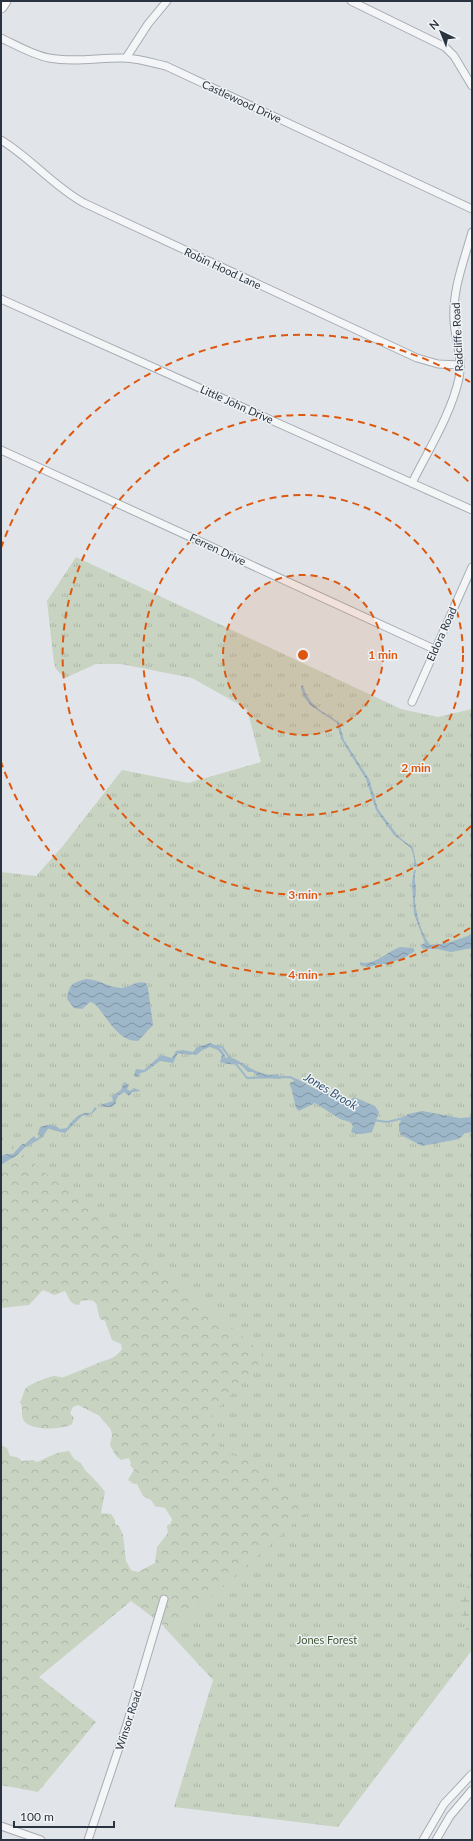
<svg xmlns="http://www.w3.org/2000/svg" width="473" height="1841" font-family="Lato,sans-serif">
<style>
.grass{fill:url(#grass-tufts)}
.forest{fill:url(#forest-crowns)}
.wetland{fill:url(#wetland-marsh)}
.water{fill:url(#water-waves)}
.lines{fill:none;stroke-linecap:round;stroke-linejoin:round}
.stream{stroke:#9db6c8;stroke-width:2}
.street-casing{stroke:#a6acb3;stroke-width:9}
.secondary-casing{stroke:#a6acb3;stroke-width:13}
.street{stroke:#f3f5f7;stroke-width:7}
.secondary{stroke:#fff;stroke-width:11}
.ring{fill:none;stroke:#de570f;stroke-width:2;stroke-dasharray:7 5}
.labels{text-anchor:middle;dominant-baseline:central;stroke-width:3;stroke-linejoin:round;paint-order:stroke}
.street-label{font-size:11px;fill:#2a3440;stroke:#f0f3f6}
.park-label{font-size:11px;fill:#415b37;stroke:#f0f3f6}
.water-label{font-size:12px;font-style:italic;fill:#355673;stroke:#f0f3f6}
.centre{fill:#de570f;stroke:#f0f3f6;stroke-width:2}
.ring-label{font-size:12px;text-anchor:middle;font-weight:bold;fill:#de570f;stroke:#f0f3f6;stroke-width:3;stroke-linejoin:round;paint-order:stroke}
</style>
<defs>
<pattern id="grass-tufts" width="24" height="20" patternUnits="userSpaceOnUse"><rect width="24" height="20" fill="#c8d3c2"/><path d="M3 7l-1-3M5 7V3M7 7l1-3M15 17l-1-3M17 17v-4M19 17l1-3" fill="none" stroke="#acb6a8"/></pattern>
<pattern id="forest-crowns" width="20" height="18" patternUnits="userSpaceOnUse"><rect width="20" height="18" fill="#c8d3c2"/><path d="M2 6a3 3 0 1 1 6 0M12 15a3 3 0 1 1 6 0" fill="none" stroke="#acb6a8"/></pattern>
<pattern id="wetland-marsh" width="20" height="14" patternUnits="userSpaceOnUse"><rect width="20" height="14" fill="#c8d3c2"/><path d="M1 5h8M5 5V1M11 12h8M15 12V8" fill="none" stroke="#acb6a8"/></pattern>
<pattern id="water-waves" width="16" height="10" patternUnits="userSpaceOnUse"><rect width="16" height="10" fill="#9db6c8"/><path d="M0 5q4-4 8 0t8 0" fill="none" stroke="#8095a4"/></pattern>
</defs>
<rect width="100%" height="100%" fill="#e1e5e9"/>
<!-- grass -->
<path class="grass" d="M76,557L401,709L438,717L472,709V1650L338,1827L174,1807L213,1680L163,1626L219,1574L178,1430L204,1346L1,1174V872L36,876L62,847L122,770L188,783L261,762L247,709L192,678L121,664H96L65,678L56,669L54,663L47,601Z"/>
<!-- forest -->
<path class="forest" d="M1,1136L267,1357L209,1418L221,1452L262,1464L308,1512L171,1631L131,1601L39,1677L96,1722L38,1792L1,1785V1554L2,1549L1,1548V1445L7,1448L10,1456L17,1457L22,1461L33,1460L37,1462L57,1453L69,1451L74,1459L81,1463L85,1470L98,1483L105,1492L101,1513L111,1514L115,1520V1524L119,1526L123,1535L126,1561L131,1570L138,1572L155,1563L157,1547L168,1533L167,1526L171,1523L172,1519L165,1508L155,1506L151,1500L143,1496L137,1484H134L128,1480L134,1470L130,1465L131,1464L129,1458L121,1460L116,1456L110,1445C110,1442 112,1439 112,1435C112,1426 103,1423 100,1416L78,1405L73,1407L70,1413L74,1418L72,1424C63,1430 31,1431 24,1421C20,1416 24,1408 20,1402C23,1399 23,1391 26,1388C30,1384 50,1376 55,1376C58,1376 60,1378 64,1377C75,1373 85,1368 96,1364C106,1359 115,1360 122,1349L121,1344L112,1340L105,1321L100,1319C96,1306 100,1298 81,1301L79,1305C69,1304 70,1299 65,1291L54,1295L43,1290L29,1305L1,1308Z"/>
<!-- wetland -->
<path class="wetland" d="M472,1583V1642L467,1641L464,1635L467,1626L456,1603L468,1585Z"/>
<!-- water -->
<g class="water">
<path d="M303,685C308,705 323,712 339,722L344,740L349,748L369,779L378,809L398,836L413,848L417,867L414,866V858L411,848L394,835L376,810L366,779L341,739L337,723L311,706L304,697L301,688V686Z"/>
<path d="M414,870H416C414,877 415,882 416,888C416,893 415,897 415,901C416,913 422,937 431,945C445,944 459,940 472,934V948L451,952L437,949H423L420,945L425,943L414,914L412,883Z"/>
<path d="M400,947L413,948L415,951L404,958L386,964H379L369,967L360,965V962C373,967 388,951 400,947Z"/>
<path d="M86,979C99,979 109,988 122,988C131,987 136,980 146,983L148,988L153,1025L138,1041C112,1041 103,1004 90,1002L82,1009L74,1008L67,999C70,982 72,984 86,979Z"/>
<path d="M210,1043C219,1046 224,1050 226,1059L228,1056C247,1063 257,1078 278,1074L281,1079L259,1077L253,1072H248L240,1064C235,1065 225,1064 220,1062L222,1055L218,1050L210,1047L190,1055L178,1053L173,1063L160,1061L145,1072L140,1073L138,1077L134,1076L136,1069L144,1070L161,1055L172,1058L176,1051L183,1050L193,1052L197,1047Z"/>
<path d="M297,1079C305,1083 328,1097 335,1095L341,1100L349,1101L354,1097L375,1106L379,1112L372,1132C365,1134 358,1135 351,1132L353,1126L350,1122L340,1119L315,1103L299,1111L296,1108L290,1083Z"/>
<path d="M124,1082L129,1085L127,1089L130,1091L134,1088L141,1091L132,1092L129,1096L124,1092L120,1095H116V1103L112,1107H103L100,1105L113,1101L112,1096L121,1090Z"/>
<path d="M95,1107L97,1109C90,1115 92,1114 82,1116L65,1133C59,1132 53,1130 47,1128L42,1138L38,1133L40,1127C47,1124 55,1124 60,1129L67,1128C72,1120 81,1111 91,1113Z"/>
<path d="M422,1111L460,1118L472,1117V1132L465,1133L459,1139L422,1146L401,1135L399,1131V1124L402,1118L408,1114Z"/>
<path d="M34,1136L37,1140L32,1141C26,1146 21,1151 16,1156C12,1159 6,1160 1,1163V1157L5,1154H13L22,1144H25Z"/>
</g>
<g class="lines">
<!-- stream -->
<g class="stream">
<path d="M216,1046L222,1047L230,1058"/>
<path d="M194,1054H196L202,1049"/>
<path d="M236,1064L247,1078L290,1077L296,1080"/>
<path d="M114,1102L118,1094"/>
<path d="M373,1120L387,1122L404,1118"/>
<path d="M28,1145L41,1137L48,1127L56,1129"/>
<path d="M1,1164L10,1158"/>
</g>
<defs>
<g id="street">
<path d="M351,1L445,47L454,56L472,86"/>
<path d="M1,38C16,45 33,55 49,58C75,63 101,57 126,58C140,59 153,63 166,66L472,209"/>
<path d="M126,58L148,24L167,1"/>
<path d="M1,140C31,158 53,186 84,203L417,358L438,364L460,365"/>
<path d="M1,299L472,510"/>
<path d="M1,450L434,649"/>
<path d="M412,483C428,451 452,412 459,378C463,359 455,339 454,321C452,290 464,261 472,232"/>
<path d="M412,702L472,567"/>
<path d="M1,1826L41,1840"/>
<path d="M88,1840L126,1727L164,1599"/>
<path d="M423,1840L444,1804L472,1774"/>
<path d="M436,1840L450,1816L472,1790"/>
</g>
<path id="secondary" d="M1,7L5,1"/>
</defs>
<!-- street casing -->
<use href="#street" class="street-casing"/>
<!-- secondary casing -->
<use href="#secondary" class="secondary-casing"/>
<!-- street -->
<use href="#street" class="street"/>
<!-- secondary -->
<use href="#secondary" class="secondary"/>
</g>
<!-- distance rings -->
<circle cx="303" cy="655" r="80" fill="#de570f" fill-opacity=".12"/>
<g class="ring">
<circle cx="303" cy="655" r="80"/>
<circle cx="303" cy="655" r="160"/>
<path d="M471 826A240 240 0 1 1 471 484"/>
<path d="M470 928A320 320 0 0 1 1 762M1 548A320 320 0 0 1 470 382"/>
</g>
<g class="labels">
<!-- street labels -->
<g class="street-label">
<text transform="translate(242 101) rotate(25)">Castlewood Drive</text>
<text transform="translate(223 268) rotate(25)">Robin Hood Lane</text>
<text transform="translate(457 337) rotate(-93)">Radcliffe Road</text>
<text transform="translate(237 404) rotate(24)">Little John Drive</text>
<text transform="translate(218 549) rotate(25)">Ferren Drive</text>
<text transform="translate(441 634) rotate(-66)">Eldora Road</text>
<text transform="translate(128 1720) rotate(-72)">Winsor Road</text>
</g>
<!-- park labels -->
<g class="park-label">
<text x="327" y="1639">Jones Forest</text>
</g>
<!-- water labels -->
<g class="water-label">
<text transform="translate(331 1091) rotate(31)">Jones Brook</text>
</g>
</g>
<circle cx="303" cy="655" r="6" class="centre"/>
<g class="ring-label">
<text x="383" y="659">1 min</text>
<text x="416" y="772">2 min</text>
<text x="303" y="899">3 min</text>
<text x="303" y="979">4 min</text>
</g>
<!-- border -->
<rect width="473" height="1841" fill="none" stroke="#2a3440" stroke-width="4"/>
<!-- north arrow -->
<g transform="translate(441 32) rotate(317)" stroke="#f0f3f6" stroke-width="3" paint-order="stroke">
<path d="M0-3L7 15L0 10L-7 15Z" fill="#2a3440"/>
<text y="-6" font-size="11" font-weight="bold" text-anchor="middle" fill="#2a3440">N</text>
</g>
<!-- scale -->
<path d="M14 1821v6h100v-6" fill="none" stroke="#2a3440" stroke-width="2"/>
<text x="20" y="1821" font-size="12" fill="#2a3440" stroke="#f0f3f6" stroke-width="3" paint-order="stroke">100 m</text>
</svg>
